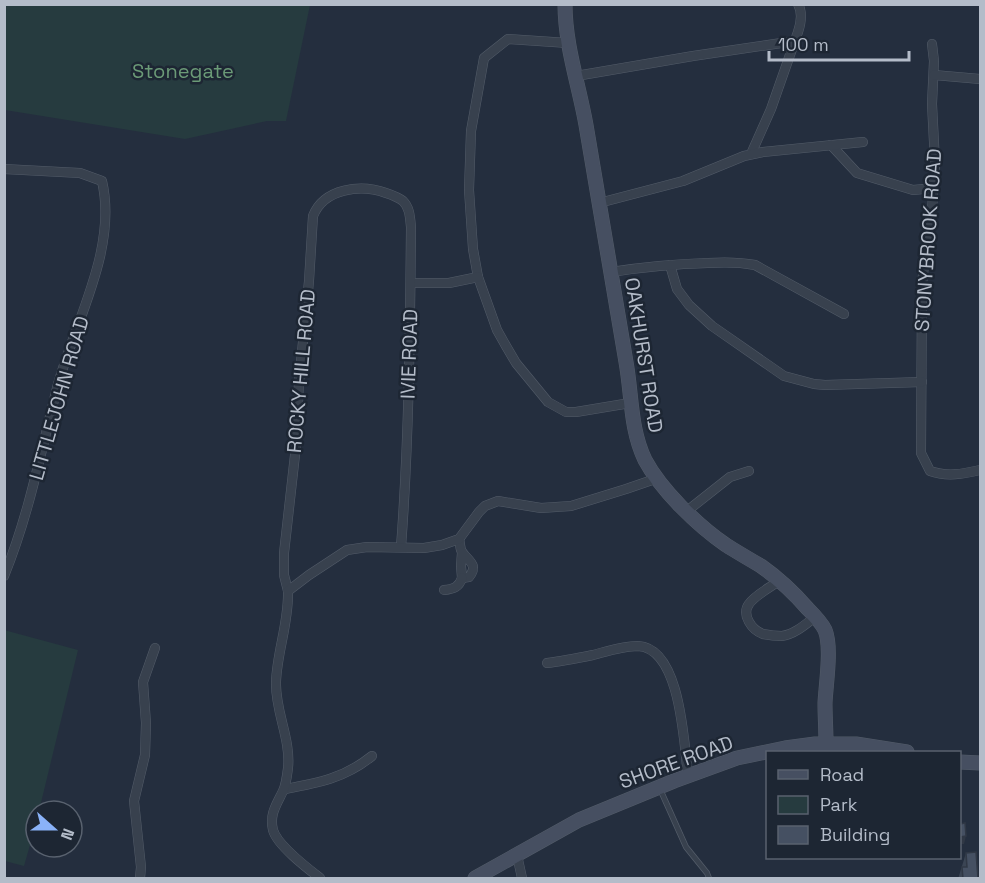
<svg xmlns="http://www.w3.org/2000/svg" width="985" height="883" font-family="'Space Grotesk',sans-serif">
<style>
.green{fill:#263b3f}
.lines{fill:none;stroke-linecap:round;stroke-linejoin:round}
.lane-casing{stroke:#535c69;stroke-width:6}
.street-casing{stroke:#535c69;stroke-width:10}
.secondary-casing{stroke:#535c69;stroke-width:15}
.lane{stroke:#38414e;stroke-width:4.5}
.street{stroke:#38414e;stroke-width:9}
.secondary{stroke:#464f61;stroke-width:14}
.wall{fill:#3b4554}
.shaded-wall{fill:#303845}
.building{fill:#455062;stroke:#303845;stroke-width:1.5}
.labels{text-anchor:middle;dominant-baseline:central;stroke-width:5;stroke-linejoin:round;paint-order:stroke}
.park-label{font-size:20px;fill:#6b9a77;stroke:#1d2633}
.street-label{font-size:20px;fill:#b4bcc9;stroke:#1d2633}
</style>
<rect width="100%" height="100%" fill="#242e3e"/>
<!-- green -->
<g class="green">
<path d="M4,5L5,4L310,5L286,121H267L185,139L5,110Z"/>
<path d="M4,630L78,650L39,811H36V824L24,866L5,861Z"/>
</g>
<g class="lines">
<defs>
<path id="lane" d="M660,789L686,847L707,873L709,878"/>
<g id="street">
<path d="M568,43L508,39L484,58L471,131L469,190L473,249L478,277L497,330L506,346L516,363L548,402L566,412H576L630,403"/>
<path d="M932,44L934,61L932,104L935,162L932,211L926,244L922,285L921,453L930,471C947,477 963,474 980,470"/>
<path d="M934,75L980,79"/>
<path d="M576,76L693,56L795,41"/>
<path d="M831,145L857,173L913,190L934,188"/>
<path d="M751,154L771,109L798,32C801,23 803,13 798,4"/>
<path d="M4,169L80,173L102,181C118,250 74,323 57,388C41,451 29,515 4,576"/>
<path d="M599,203L683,181L744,156L763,152L863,142"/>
<path d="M670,265L677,289L689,305L712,326L784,376L814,384L825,385L922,382"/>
<path d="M611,272C643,267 675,264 708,263C724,262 739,262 755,265L844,314"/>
<path d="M411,283H449L478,277"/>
<path d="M687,511L730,477L749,471"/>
<path d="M459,539C460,543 460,546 461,550C466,560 480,564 469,577L462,578L461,566L462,552"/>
<path d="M779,581C771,587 755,595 749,604C741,615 752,630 763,634C768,635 777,636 782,636C795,634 806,624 815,617"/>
<path d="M444,590C454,589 459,587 462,578"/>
<path d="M288,591L284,575V553L296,446L299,382L309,281L313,216C324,188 361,184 386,193C392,195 398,197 403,201C410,208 410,218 411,227C410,334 409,441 401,547"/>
<path d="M547,663C563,661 578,658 593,655C608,651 623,646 638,646C681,648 684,744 688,776"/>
<path d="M285,789C318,783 345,778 372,756"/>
<path d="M517,855L522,878"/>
<path d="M140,878L141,867L134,801L145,755L146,723L143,682L155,648"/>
<path d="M320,878C307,868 277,845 273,830C269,814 277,804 283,791C286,785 287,776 288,768C291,739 275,711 276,682C277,652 289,622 288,591L309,575L347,550L367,547L424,548L442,545L459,539L479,512L485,506L498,501L541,508L571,506L626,489L658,478"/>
</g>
<g id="secondary">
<path d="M565,4C565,46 579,85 586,125C599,204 613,283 626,362C632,395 630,429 645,460C661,490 698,526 726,545C737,552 749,559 761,566C778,578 794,593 808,609C814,615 821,622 825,630C832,647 826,683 825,703C825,716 826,730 826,743"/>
<path d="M960,762L980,763"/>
<path d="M475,878L579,820L674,781L737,758L785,748L815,744H856L907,752"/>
</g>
</defs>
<!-- lane casing -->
<use href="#lane" class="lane-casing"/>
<!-- street casing -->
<use href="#street" class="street-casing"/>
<!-- secondary casing -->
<use href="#secondary" class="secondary-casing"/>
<!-- lane -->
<use href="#lane" class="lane"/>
<!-- street -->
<use href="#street" class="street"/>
<!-- secondary -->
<use href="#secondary" class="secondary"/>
</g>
<!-- wall -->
<path class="wall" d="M966,853L978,879H958Z"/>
<!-- shaded-wall -->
<path class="shaded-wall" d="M966,836L964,844H960V837Z"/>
<!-- building -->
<g class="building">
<path d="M965,823L966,836L960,837V824Z"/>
<path d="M976,852L978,879H963L962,867H967L966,853Z"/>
</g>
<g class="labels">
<!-- park labels -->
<g class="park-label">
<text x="183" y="71">Stonegate</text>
</g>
<!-- street labels -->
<g class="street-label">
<text transform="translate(928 240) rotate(-86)">STONYBROOK ROAD</text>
<text transform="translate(409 354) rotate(-88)">IVIE ROAD</text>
<text transform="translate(644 355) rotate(81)">OAKHURST ROAD</text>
<text transform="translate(301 371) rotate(-85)">ROCKY HILL ROAD</text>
<text transform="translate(59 398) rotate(-74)">LITTLEJOHN ROAD</text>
<text transform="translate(676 762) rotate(-20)">SHORE ROAD</text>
</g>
</g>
<!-- border -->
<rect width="985" height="883" fill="none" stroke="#b4bcc9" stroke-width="12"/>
<!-- legend -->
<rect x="766" y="751" width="195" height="108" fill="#1d2633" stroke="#59626f" stroke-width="1.5"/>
<rect x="778" y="770" width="30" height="9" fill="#464f61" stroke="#59626f" stroke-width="1.5"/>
<text x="820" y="781" font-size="18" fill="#b4bcc9">Road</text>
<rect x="778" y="796" width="30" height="18" fill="#263b3f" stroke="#59626f" stroke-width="1.5"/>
<text x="820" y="811" font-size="18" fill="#b4bcc9">Park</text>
<rect x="778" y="826" width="30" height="18" fill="#455062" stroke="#59626f" stroke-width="1.5"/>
<text x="820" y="841" font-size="18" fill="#b4bcc9">Building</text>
<!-- north arrow -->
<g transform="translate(54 829) rotate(111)"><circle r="28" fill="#1d2633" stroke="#59626f" stroke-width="1.5"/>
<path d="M0-4.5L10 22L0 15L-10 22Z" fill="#8ab2f8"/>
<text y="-9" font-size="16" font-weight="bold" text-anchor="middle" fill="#b4bcc9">N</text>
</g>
<!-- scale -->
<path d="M769 51v9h140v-9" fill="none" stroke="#b4bcc9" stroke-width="3"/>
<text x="778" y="51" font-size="18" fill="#b4bcc9" stroke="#1d2633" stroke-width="4.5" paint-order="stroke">100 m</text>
</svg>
